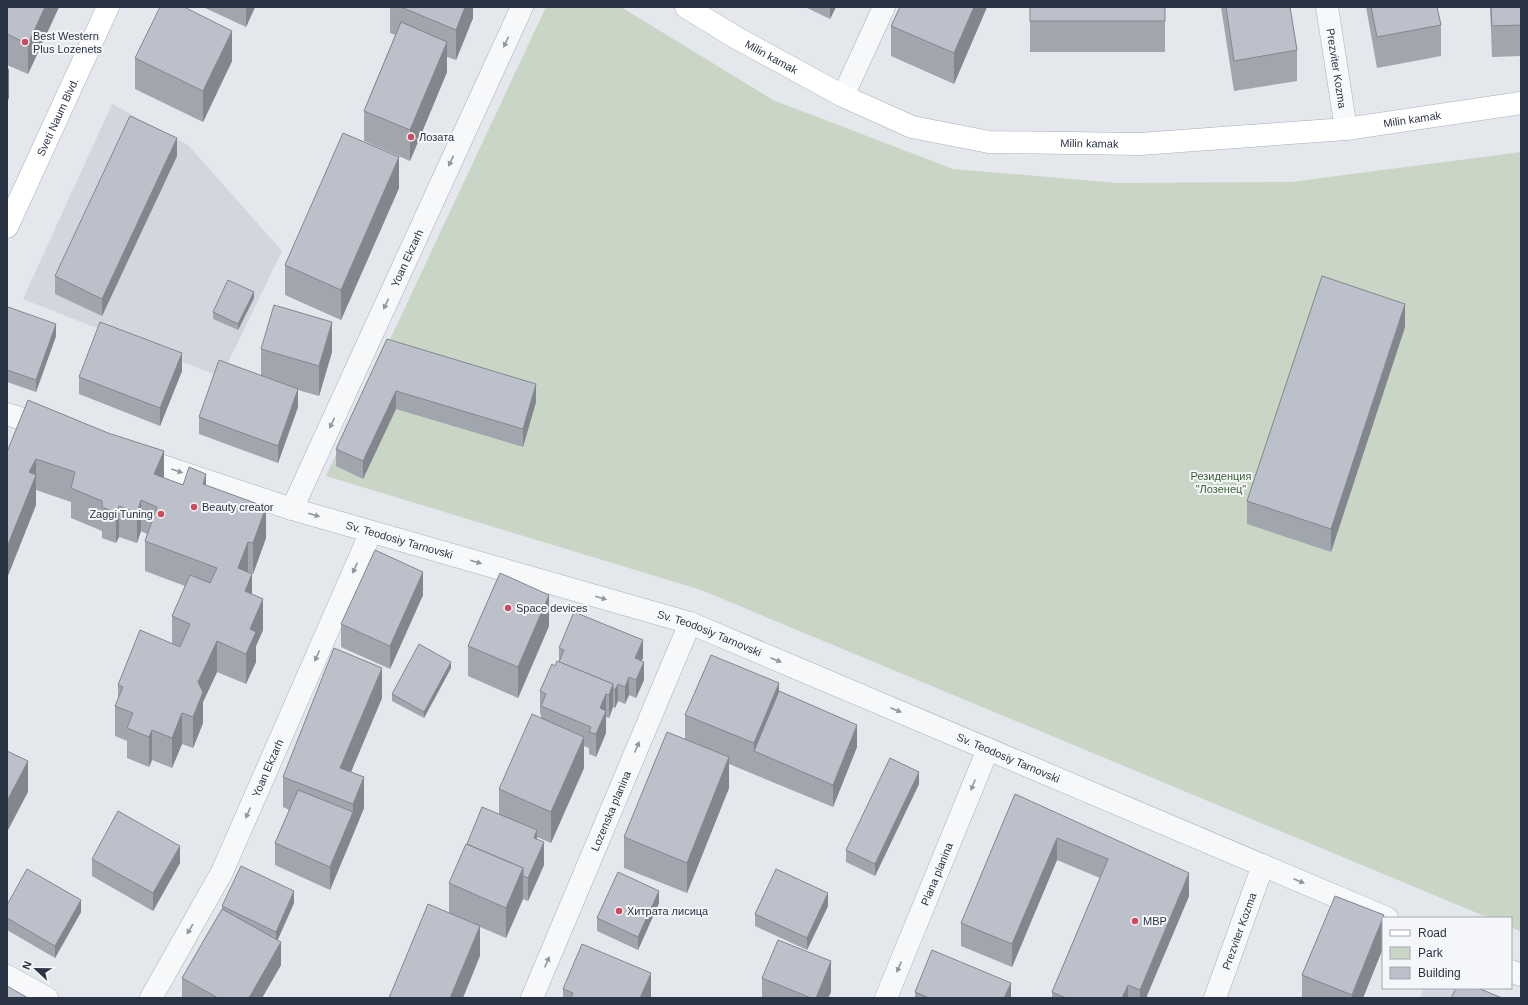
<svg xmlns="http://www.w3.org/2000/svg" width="1528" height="1005" font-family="Arial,sans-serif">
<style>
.built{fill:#d2d6de}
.green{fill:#c9d6c5}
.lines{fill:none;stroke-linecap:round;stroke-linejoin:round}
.street-casing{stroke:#a9aeb7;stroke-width:23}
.secondary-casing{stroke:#a9aeb7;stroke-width:23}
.street{stroke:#f7f8fa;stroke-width:22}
.secondary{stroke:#fff;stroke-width:22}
.wall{fill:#a1a5ae}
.shaded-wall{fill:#83868d}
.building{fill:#bbc0ca;stroke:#83868d}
.oneway{fill:#9196a0}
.poi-dot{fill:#d1495b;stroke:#f4f6f9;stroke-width:1.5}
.labels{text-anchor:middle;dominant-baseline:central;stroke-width:4;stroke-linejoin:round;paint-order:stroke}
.poi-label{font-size:11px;fill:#2b3445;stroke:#f4f6f9;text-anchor:start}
.street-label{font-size:11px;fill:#2b3445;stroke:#f4f6f9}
.park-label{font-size:11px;fill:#3f6138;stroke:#f4f6f9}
</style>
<rect width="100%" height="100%" fill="#e4e7ec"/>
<!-- built -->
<g class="built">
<path d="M112,104L188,145L282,251L221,377L23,299Z"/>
<path d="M1424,988H1460L1486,998H1420Z"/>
</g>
<!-- green -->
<path class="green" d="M546,7H621L773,100L953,169L1118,183L1291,182L1521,152V932L1511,927V918H1489L701,590L326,476Z"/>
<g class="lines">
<defs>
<g id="street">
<path id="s1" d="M1327,7L1346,129"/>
<path d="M843,96L884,7"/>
<path d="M7,414L48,427"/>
<path id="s2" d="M135,457L292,509L690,623L1387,918"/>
<path id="s3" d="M292,509L522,7"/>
<path d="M1511,971L1521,975"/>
<path d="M7,976L47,998"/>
<path id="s4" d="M151,998L222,872L371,532"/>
<path id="s5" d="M532,998L690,623"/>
<path id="s6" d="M886,998L988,749"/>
<path id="s7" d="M1215,998L1263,865"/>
</g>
<g id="secondary">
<path id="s8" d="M686,7L735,37L843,96L912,127L989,142L1140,144L1346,129L1521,103"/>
<path id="s9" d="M7,227L108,7"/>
</g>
</defs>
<!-- street casing -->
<use href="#street" class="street-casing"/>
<!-- secondary casing -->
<use href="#secondary" class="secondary-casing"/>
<!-- street -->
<use href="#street" class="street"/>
<!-- secondary -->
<use href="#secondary" class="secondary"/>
</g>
<!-- wall -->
<g class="wall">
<path d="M7,7H59L28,74L7,65Z"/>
<path d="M203,7H255L246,27Z"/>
<path d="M390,7H473V18L456,60L447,57V72L410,161L364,141V111L395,35L390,33Z"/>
<path d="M805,7H836L830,19Z"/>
<path d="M900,7H987L954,84L891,56V26Z"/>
<rect x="1030" y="7" width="135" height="45"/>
<path d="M1221,7H1290L1297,50V81L1234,91Z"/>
<path d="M1366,7H1437L1441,25V56L1377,68Z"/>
<path d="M1490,7H1521V56L1492,57Z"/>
<path d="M135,58L232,61L203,122L135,89Z"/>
<path d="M177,156L102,316L55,294V276Z"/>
<path d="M399,188L341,320L285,295V265Z"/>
<path d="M254,298L238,330L213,319V312Z"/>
<path d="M7,311L56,336L36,392L7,382Z"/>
<path d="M1405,327L1331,552L1247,524V501Z"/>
<path d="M387,339L536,402L523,447L396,409L363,479L336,466V449Z"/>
<path d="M261,349L332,352L319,396L298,390V407L278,463L199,434V417L261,376Z"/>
<path d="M182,371L160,426L79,394V377Z"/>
<path d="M7,452L164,478L183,485H206L266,538L253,574L248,572L252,594L263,630L256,646V662L246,684L217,672L203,702V723L193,748L182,744L172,768L152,760L149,767L127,758V741L115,736V706L118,700V685L172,644V616L185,586L145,571V541L147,534L141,531L137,543L119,537L116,543L102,538V531L71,518V502L36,490V505L7,578Z"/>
<path d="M423,595L390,669L341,647V624Z"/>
<path d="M549,626L518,698L468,676V646Z"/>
<path d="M559,648L643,658L641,661L644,680L636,698L629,695L625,704L618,701L615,708L613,707L609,718L606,717V733L596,757L589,754V748L584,746V768L551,843L537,837V839L544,865L528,901L523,899L506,938L480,927V956L449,913V883L499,814V789L541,718V715L540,714V691L555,666L559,662Z"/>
<path d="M451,668L424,718L392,701V694Z"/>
<path d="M779,691L857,747L833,807L729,764V788L687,893L624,868V837L685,740V715Z"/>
<path d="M382,698L351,772L364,808L330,890L275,865V843L289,810L283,807V777Z"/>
<path d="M919,784L875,876L846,862V850Z"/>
<path d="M1015,794L1189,896L1146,998H1052V992L1100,878L1057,860L1012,967L961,946V923Z"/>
<path d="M92,859L180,863L153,911L92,876Z"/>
<path d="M1335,896L1384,915V918H1383V948L1363,998H1302V975Z"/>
<path d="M294,903L277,940L281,965L262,998H182V978L222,909V906Z"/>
<path d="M659,903L638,950L597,931V918Z"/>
<path d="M7,905L81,912L55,958L7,930Z"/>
<path d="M828,906L807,950L755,926V914Z"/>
<path d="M762,978L831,992L828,998H762Z"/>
<path d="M563,989L651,998H563Z"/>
<path d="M915,992L1011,998H915Z"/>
</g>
<!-- shaded-wall -->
<g class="shaded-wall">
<path d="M45,7H59L28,74V44Z"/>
<path d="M246,7H255L246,27Z"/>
<path d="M465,7H473V18L456,60V30Z"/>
<path d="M830,7H836L830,19Z"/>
<path d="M974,7H987L954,84V53Z"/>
<path d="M232,31V61L203,122V91Z"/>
<path d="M447,42V72L410,161V130Z"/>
<path d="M9,68V98L7,102V72Z"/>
<path d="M177,138V156L102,316V299Z"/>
<path d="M399,157V188L341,320V290Z"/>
<path d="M254,292V298L238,330V324Z"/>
<path d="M1405,304V327L1331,552V529Z"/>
<path d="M332,322V352L319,396V366Z"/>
<path d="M56,324V336L36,392V380Z"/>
<path d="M182,353V371L160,426V408Z"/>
<path d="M536,384V402L523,447V429Z"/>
<path d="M298,389V407L278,463V446Z"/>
<path d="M396,391V409L363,479V461Z"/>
<path d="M164,451V482L154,474Z"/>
<path d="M36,459V505L7,578V547L29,472Z"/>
<path d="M206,474V504L203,484Z"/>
<path d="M141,500V531L137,543V513Z"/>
<path d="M119,506V537L116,543V513Z"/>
<path d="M266,507V538L253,574V543Z"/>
<path d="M248,542V572L238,568Z"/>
<path d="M423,572V595L390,669V646Z"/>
<path d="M252,574V605L245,591Z"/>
<path d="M549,595V626L518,698V667Z"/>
<path d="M263,599V630L256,646V662L246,684V654L250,629Z"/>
<path d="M643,640V658L635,676V658Z"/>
<path d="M217,641V672L203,702V723L193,748V717L198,682Z"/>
<path d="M451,662V668L424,718V712Z"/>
<path d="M644,662V680L636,698V680Z"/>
<path d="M382,668V698L340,798V768Z"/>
<path d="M629,677V695L625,704V687Z"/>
<path d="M779,683V714L754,751V743Z"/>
<path d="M613,684V707L609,718V695Z"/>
<path d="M618,684V701L615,708V690Z"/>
<path d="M606,694V733L596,757V734L600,708Z"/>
<path d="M182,713V744L172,768V738Z"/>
<path d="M857,725V747L833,807V785Z"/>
<path d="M152,730V760L149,767V737Z"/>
<path d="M584,737V768L551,843V812Z"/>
<path d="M729,757V788L687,893V863Z"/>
<path d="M28,761V792L7,832V801Z"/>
<path d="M919,772V784L875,876V864Z"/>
<path d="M364,777V808L353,835V804Z"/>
<path d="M353,812V835L330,890V867Z"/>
<path d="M537,830V853L534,838Z"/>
<path d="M1057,838V860L1012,967V944Z"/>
<path d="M544,842V865L528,901V878Z"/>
<path d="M180,846V863L153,911V893Z"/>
<path d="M523,868V899L506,938V908Z"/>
<path d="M1189,873V896L1146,998H1140V990Z"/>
<path d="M294,891V903L276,944V932Z"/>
<path d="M659,891V903L638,950V937Z"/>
<path d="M828,893V906L807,950V938Z"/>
<path d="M81,900V912L55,958V946Z"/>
<path d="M1384,915V918H1383V948L1363,998H1352V995Z"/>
<path d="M480,926V956L463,998H450Z"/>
<path d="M281,942V965L262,998H249Z"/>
<path d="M831,961V992L828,998H816Z"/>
<path d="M651,973V998H640Z"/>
<path d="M1011,983V998H1004Z"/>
<path d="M1128,985V998H1122Z"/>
</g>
<!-- building -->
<g class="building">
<path d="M7,7H45L28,44L7,34Z"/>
<path d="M160,7H184L232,31L203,91L135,58Z"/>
<path d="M401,7H465L456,30Z"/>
<path d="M900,7H974L954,53L891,26Z"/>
<rect x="1030" y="7" width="135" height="14"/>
<path d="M1226,7H1290L1297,50L1234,61Z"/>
<path d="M1371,7H1437L1441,25L1377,37Z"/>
<path d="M1491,7H1521V25L1492,26Z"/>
<path d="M401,22L447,42L410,130L364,111Z"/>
<path d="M130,116L177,138L102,299L55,276Z"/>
<path d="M343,133L399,157L341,290L285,265Z"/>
<path d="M1322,276L1405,304L1331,529L1247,501Z"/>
<path d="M228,280L254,292L238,324L213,312Z"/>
<path d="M274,305L332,322L319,366L261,349Z"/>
<path d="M8,307L56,324L36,380L7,370V311Z"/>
<path d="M100,322L182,353L160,408L79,377Z"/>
<path d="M387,339L536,384L523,429L396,391L363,461L336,449Z"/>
<path d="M219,360L298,389L278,446L199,417Z"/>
<path d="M28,400L108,433L164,451L154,474L159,476L183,485L189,467L206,474L203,484L266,507L253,543L248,542L238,568L252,574L245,591L263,599L250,629L256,632L246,654L217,641L198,682L203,692L193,717L182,713L172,738L152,730L149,737L127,728L133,713L115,706L123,687L118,685L140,630L180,647L190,624L172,616L190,575L210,583L217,568L145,541L157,507L141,500L137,513L119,506L116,513L102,507V501L71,488L75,472L36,459L29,472L36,475L7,547V452Z"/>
<path d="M375,550L423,572L390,646L341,624Z"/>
<path d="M500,573L549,595L518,667L468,646Z"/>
<path d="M574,612L643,640L635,658L644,662L636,680L629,677L625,687L618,684L615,690L613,689V684L559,662L564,650L559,648Z"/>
<path d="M419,644L451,662L424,712L392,694Z"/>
<path d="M334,648L382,668L340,768L364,777L353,804L283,777Z"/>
<path d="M711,655L779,683L754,743L685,715Z"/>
<path d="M557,661L613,684L609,695L606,694L600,708L606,711L596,734L589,732L591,727L541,706L546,694L540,691L552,664L555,666Z"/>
<path d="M779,691L857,725L833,785L754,751Z"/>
<path d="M532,714L584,737L551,812L499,789Z"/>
<path d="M667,732L729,757L687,863L624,837Z"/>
<path d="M7,751L28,761L7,801Z"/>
<path d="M890,758L919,772L875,864L846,850Z"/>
<path d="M298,790L353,812L330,867L275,843Z"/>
<path d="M1015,794L1189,873L1140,990L1128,985L1122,998H1066L1052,992L1108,859L1057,838L1012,944L961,923Z"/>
<path d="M482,807L537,830L534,838L544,842L528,878L523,876V868L467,844Z"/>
<path d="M118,811L180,846L153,893L92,859Z"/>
<path d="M466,844L523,868L506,908L449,883Z"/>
<path d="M241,866L294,891L276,932L222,906Z"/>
<path d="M27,869L81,900L55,946L7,918V905Z"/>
<path d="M776,869L828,893L807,938L755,914Z"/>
<path d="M618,872L659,891L638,937L597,918Z"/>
<path d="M1335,896L1384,915L1352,995L1302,975Z"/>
<path d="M428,904L480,926L450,998H389Z"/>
<path d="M222,909L281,942L249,998H218L182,978Z"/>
<path d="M778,940L831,961L816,998H811L762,978Z"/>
<path d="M582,944L651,973L640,998H571L573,993L563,989Z"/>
<path d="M932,950L1011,983L1004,998H929L915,992Z"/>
<path d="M7,986L28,998H7Z"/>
<path d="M1456,988H1478L1502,998H1451Z"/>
</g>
<!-- one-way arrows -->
<defs><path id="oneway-solid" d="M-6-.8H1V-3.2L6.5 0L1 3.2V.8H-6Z"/></defs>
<g class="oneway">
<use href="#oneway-solid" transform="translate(506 42) rotate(115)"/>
<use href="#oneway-solid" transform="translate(451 161) rotate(115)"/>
<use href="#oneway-solid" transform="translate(386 304) rotate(115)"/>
<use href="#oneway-solid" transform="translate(332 423) rotate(115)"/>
<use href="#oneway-solid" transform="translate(177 471) rotate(19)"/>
<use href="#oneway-solid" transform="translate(314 515) rotate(16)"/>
<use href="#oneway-solid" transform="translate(476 562) rotate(16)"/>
<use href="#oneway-solid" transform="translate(355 568) rotate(114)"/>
<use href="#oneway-solid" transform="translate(601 598) rotate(16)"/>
<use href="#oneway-solid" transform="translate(317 656) rotate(114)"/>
<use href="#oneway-solid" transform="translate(776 660) rotate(23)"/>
<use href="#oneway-solid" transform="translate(896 710) rotate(23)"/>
<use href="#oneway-solid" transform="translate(637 747) rotate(-67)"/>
<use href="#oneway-solid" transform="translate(973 785) rotate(112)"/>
<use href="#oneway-solid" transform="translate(248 813) rotate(114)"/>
<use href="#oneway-solid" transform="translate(1299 881) rotate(23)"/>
<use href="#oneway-solid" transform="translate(190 929) rotate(120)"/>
<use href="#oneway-solid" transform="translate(547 962) rotate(-67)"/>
<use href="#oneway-solid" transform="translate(899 967) rotate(113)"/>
</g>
<!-- markers -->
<g class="poi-dot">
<circle cx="25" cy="42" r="4"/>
<circle cx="411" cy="137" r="4"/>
<circle cx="194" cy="507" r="4"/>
<circle cx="161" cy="514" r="4"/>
<circle cx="508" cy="608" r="4"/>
<circle cx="619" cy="911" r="4"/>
<circle cx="1135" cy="921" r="4"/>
</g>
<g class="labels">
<!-- poi labels -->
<g class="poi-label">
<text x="33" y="36">Best Western<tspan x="33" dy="13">Plus Lozenets</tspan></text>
<text x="419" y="137">Лозата</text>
<text x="202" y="507">Beauty creator</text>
<text x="153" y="514" text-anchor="end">Zaggi Tuning</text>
<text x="516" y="608">Space devices</text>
<text x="627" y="911">Хитрата лисица</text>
<text x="1143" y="921">МВР</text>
</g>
<!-- street labels -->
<g class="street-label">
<text stroke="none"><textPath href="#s8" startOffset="99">Milin kamak</textPath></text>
<text stroke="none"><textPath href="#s1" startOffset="62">Prezviter Kozma</textPath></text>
<text stroke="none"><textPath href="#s9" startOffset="121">Sveti Naum Blvd.</textPath></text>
<text stroke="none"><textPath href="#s8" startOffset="759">Milin kamak</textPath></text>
<text stroke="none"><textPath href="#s8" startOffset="435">Milin kamak</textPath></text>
<text stroke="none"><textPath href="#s3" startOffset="276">Yoan Ekzarh</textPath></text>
<text stroke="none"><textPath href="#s2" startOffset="277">Sv. Teodosiy Tarnovski</textPath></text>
<text stroke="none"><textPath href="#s2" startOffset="601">Sv. Teodosiy Tarnovski</textPath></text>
<text stroke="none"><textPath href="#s2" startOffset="925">Sv. Teodosiy Tarnovski</textPath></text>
<text stroke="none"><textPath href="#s4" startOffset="258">Yoan Ekzarh</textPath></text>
<text stroke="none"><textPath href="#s5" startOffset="203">Lozenska planina</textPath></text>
<text stroke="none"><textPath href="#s6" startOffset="134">Plana planina</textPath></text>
<text stroke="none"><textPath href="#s7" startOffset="71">Prezviter Kozma</textPath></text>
</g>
<!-- park labels -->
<g class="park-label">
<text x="1221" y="476">Резиденция<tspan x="1221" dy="13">"Лозенец"</tspan></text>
</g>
</g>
<!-- border -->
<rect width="1528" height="1005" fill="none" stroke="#2b3445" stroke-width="16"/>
<!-- legend -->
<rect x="1382" y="917" width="130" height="72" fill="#f4f6f9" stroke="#a4a8b1"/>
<rect x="1390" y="930" width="20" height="6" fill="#ffffff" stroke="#a4a8b1"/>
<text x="1418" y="937" font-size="12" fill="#2b3445">Road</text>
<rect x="1390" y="947" width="20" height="12" fill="#c9d6c5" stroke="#a4a8b1"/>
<text x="1418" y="957" font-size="12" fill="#2b3445">Park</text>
<rect x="1390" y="967" width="20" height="12" fill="#bbc0ca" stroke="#a4a8b1"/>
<text x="1418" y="977" font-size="12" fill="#2b3445">Building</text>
<!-- north arrow -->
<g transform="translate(36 969) rotate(292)" stroke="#f4f6f9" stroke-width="3" paint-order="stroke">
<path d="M0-3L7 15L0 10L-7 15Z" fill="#2b3445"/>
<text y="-6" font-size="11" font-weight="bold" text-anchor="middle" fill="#2b3445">N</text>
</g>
</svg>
